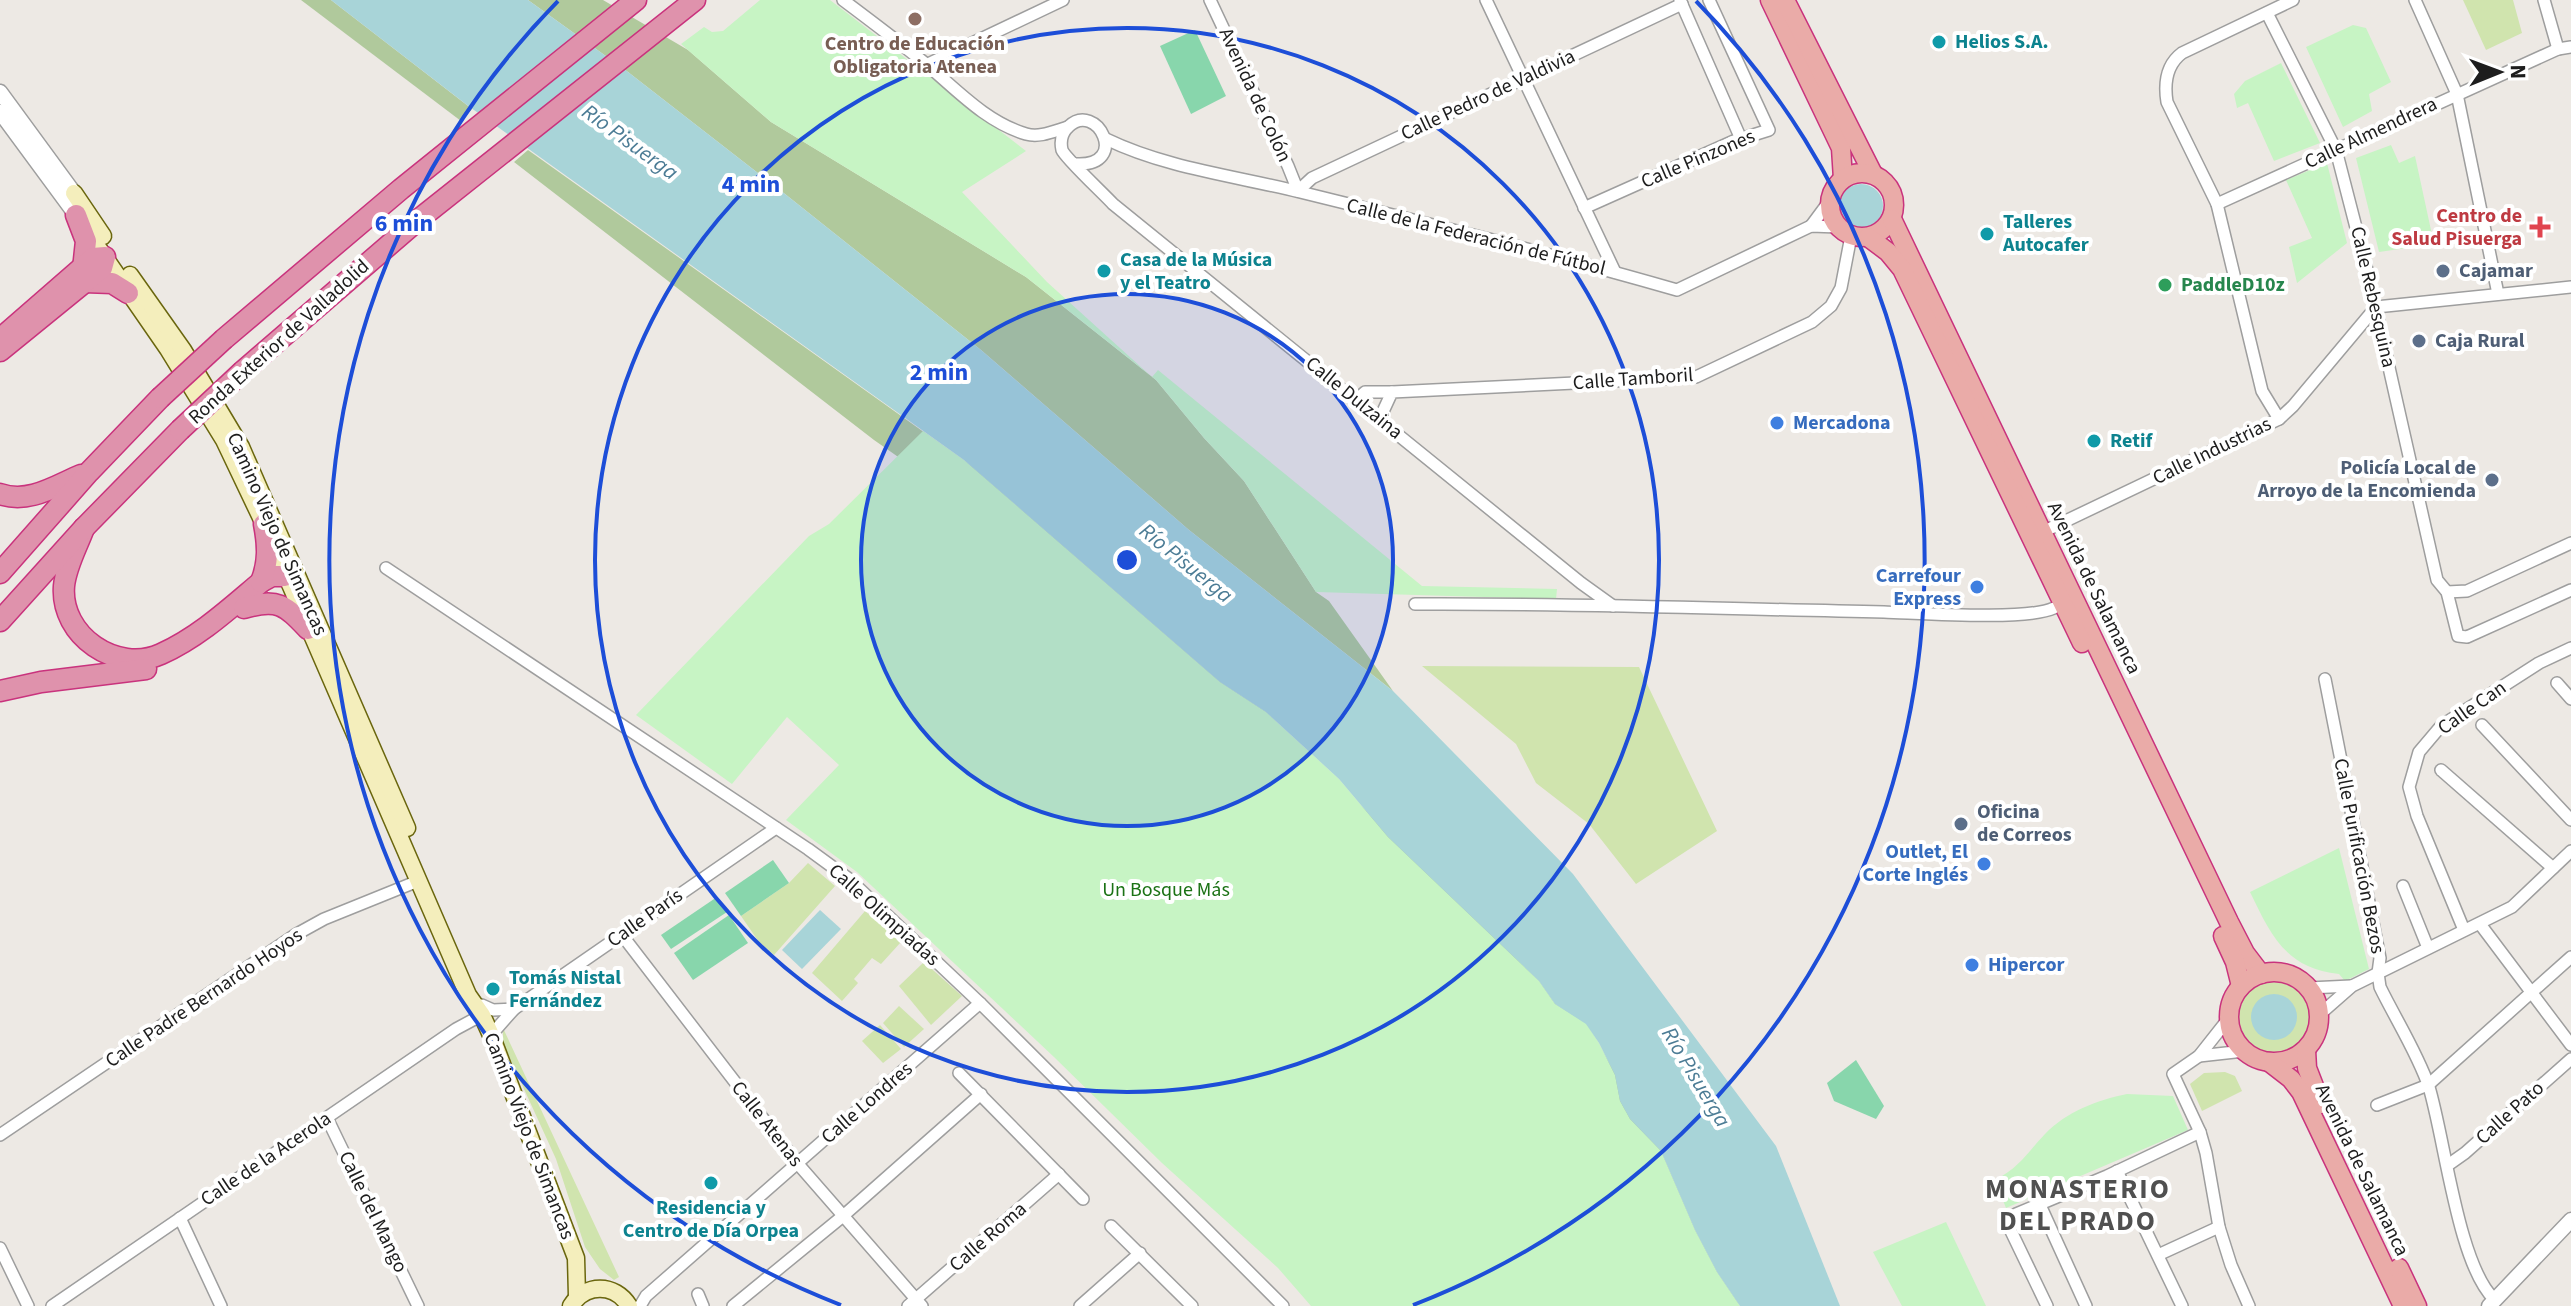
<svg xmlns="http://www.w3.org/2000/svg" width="2571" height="1306" font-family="'Source Sans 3',sans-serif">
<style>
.grass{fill:#d0e4ae}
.forest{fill:#b0c99c}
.park{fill:#c7f4c4}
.pitch{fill:#88d6ac}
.water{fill:#a8d4d8}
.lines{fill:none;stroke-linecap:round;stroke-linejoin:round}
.minor-casing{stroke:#9e9e9e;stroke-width:14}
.tertiary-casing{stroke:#9e9e9e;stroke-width:17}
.secondary-casing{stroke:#6a660e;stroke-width:19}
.trunk-casing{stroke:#c9337d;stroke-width:21}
.motorway-casing{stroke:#c9337d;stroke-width:23}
.minor{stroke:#fff;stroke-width:11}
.tertiary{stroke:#fff;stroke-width:14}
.secondary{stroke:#f4eebc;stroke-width:16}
.trunk{stroke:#eaaba8;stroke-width:18}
.motorway{stroke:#df92ac;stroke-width:20}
.motorway-bridge-casing{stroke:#c9337d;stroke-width:23;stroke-linecap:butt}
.motorway-bridge{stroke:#df92ac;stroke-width:20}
.ring{fill:none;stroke:#1d4ed8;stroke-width:4}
.education-dot{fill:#8d6e63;stroke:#fff;stroke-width:3}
.culture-dot{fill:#0f9aa8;stroke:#fff;stroke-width:3}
.health-dot{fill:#e0444e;stroke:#fff;stroke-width:3}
.service-dot{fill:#5c6f8a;stroke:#fff;stroke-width:3}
.leisure-dot{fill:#2e9e5b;stroke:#fff;stroke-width:3}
.shop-dot{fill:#3f7fe0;stroke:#fff;stroke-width:3}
.labels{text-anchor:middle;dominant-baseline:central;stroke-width:8;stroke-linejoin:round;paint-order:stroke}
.culture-label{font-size:20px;font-weight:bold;fill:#0d838f;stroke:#fff;text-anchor:start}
.education-label{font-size:20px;font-weight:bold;fill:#785e54;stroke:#fff}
.street-label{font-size:20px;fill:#1d1d1d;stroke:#fff}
.health-label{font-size:20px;font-weight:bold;fill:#be3a42;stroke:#fff;text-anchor:end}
.service-label{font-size:20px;font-weight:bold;fill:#4e5e75;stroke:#fff;text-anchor:start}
.leisure-label{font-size:20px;font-weight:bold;fill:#27864d;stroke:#fff;text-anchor:start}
.shop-label{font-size:20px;font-weight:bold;fill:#366cbe;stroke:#fff;text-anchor:start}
.park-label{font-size:20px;fill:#1b7215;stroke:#fff}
.water-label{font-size:22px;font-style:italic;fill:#4c7c95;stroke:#fff}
.district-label{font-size:28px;font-weight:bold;letter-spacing:2px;fill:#505050;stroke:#fff}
.centre{fill:#1d4ed8;stroke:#fff;stroke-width:4}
.ring-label{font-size:24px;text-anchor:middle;font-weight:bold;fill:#1d4ed8;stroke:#fff;stroke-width:8;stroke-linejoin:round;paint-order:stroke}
</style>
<rect width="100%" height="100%" fill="#ede9e4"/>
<!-- grass -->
<g class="grass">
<path d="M2463,0H2513L2522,33L2486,50Z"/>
<path d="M1422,666L1639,667L1717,831L1636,884L1589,824L1536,783L1516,744Z"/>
<path d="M808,863L835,886L774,955L759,942L741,916L789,883Z"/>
<path d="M865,911L901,942L881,964L872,958L854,979L858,983L842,1001L812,973Z"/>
<path d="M924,962L962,996L931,1025L899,986Z"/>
<circle cx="2274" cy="1019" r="37"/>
<path d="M899,1006L924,1029L904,1047L883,1023Z"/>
<path d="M880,1025L901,1049L883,1063L862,1041Z"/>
<path d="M503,1028L619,1277L614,1280L600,1269L585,1247L556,1159L503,1043Z"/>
<path d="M2225,1072L2235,1076L2242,1091L2202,1111L2190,1084L2204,1073Z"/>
</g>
<!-- forest -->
<g class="forest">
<path d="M301,0H331L472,109L461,121Z"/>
<path d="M528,0H603L688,50L771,122L1026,277L1156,380L1204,438L1244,481L1316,592L1329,601L1393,691L1189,530L981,350L785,194L628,72Z"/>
<path d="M528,150L970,465L1220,682L1266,712L1539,981L1555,1004L1586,1023L1661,1151L1695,1230L1717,1272L1740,1306L1085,588L874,440L514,162Z"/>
</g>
<!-- park -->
<g class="park">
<path d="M760,0H830L1026,151L962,192L1047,282L1152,377L1158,370L1422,586L1557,589L1556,599L1316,592L1244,481L1204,438L1156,380L1026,277L771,122L681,44L704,27L712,32L723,31Z"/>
<path d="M2353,25L2366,28L2391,82L2369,94L2372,111L2343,127L2306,47Z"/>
<path d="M2281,63L2320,143L2274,161L2248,103L2237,108L2234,94L2245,81Z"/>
<path d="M2391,145L2399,163L2415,156L2434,244L2379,252L2356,158Z"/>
<path d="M2327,163L2347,243L2297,283L2289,247L2312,238L2286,180Z"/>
<path d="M923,431L964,460L1220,682L1266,712L1339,779L1388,837L1539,981L1555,1004L1586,1023L1599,1043L1615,1075L1620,1101L1630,1119L1661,1151L1695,1230L1717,1272L1740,1306H1311L1278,1268L1162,1163L1054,1057L857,872L786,820L839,765L787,717L732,784L636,715L809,536L829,524Z"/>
<path d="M2339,848L2369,969L2345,981L2339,974C2285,968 2271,935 2250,892Z"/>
<path d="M2127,1094L2173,1096L2188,1130L2006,1208L1995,1180C2020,1167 2026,1154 2045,1134C2066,1112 2097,1100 2127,1094Z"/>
<path d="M1946,1222L1986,1306H1902L1873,1252Z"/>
</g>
<!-- pitch -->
<g class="pitch">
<path d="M1195,30L1226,96L1191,114L1160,46Z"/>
<path d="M773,860L789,883L741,916L725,893Z"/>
<path d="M717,897L727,912L671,949L661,935Z"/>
<path d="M729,915L748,943L693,980L674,953Z"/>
<path d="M1856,1060L1884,1106L1876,1119L1834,1101L1827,1083Z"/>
</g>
<!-- water -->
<g class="water">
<path d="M331,0H528L628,72L785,194L981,350L1189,530L1393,691L1573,874L1776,1146L1840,1306H1740L1717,1272L1695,1230L1661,1151L1630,1119L1620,1101L1615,1075L1599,1043L1586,1024L1555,1004L1539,981L1388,837L1339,779L1266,712L1220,682L964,460L467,105Z"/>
<circle cx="1861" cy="206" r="22"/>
<path d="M820,910L841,929L802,969L782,950Z"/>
<circle cx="2274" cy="1017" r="23"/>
</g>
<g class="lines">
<defs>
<g id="minor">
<path d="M843,0C871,21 899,42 926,64C957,90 986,122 1026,134C1040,138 1054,131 1068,127"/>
<path d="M1210,0L1288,166L1298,191"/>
<path d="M1486,0L1615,272"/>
<path d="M1680,0L1741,139"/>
<path d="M2415,0L2457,94L2498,294"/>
<path d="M2544,0L2558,49"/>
<path d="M2267,13L2336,150L2367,270L2437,580L2447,592L2458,636L2467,637L2571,590"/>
<path d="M926,65L1063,0"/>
<path d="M1106,139C1166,168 1235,176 1300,192C1426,223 1552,254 1677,290L1811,226L1838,227"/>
<path d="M1076,164C1131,167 1097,99 1068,127C1062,133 1060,141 1062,150C1065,158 1104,194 1113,204L1581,583L1613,606"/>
<path d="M1298,191L1312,178L1682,4"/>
<path d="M2217,204L2558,49L2571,47"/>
<path d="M1584,208L1734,141L1769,130L1709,0"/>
<path d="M1811,226L1831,199"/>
<path d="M1356,400L1365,392H1392"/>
<path d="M1380,418L1392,392L1696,377L1812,322L1831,306L1841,288L1851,236"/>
<path d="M2279,419L2262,391L2217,204L2167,102C2164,83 2166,65 2182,53L2293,0"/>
<path d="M2051,528L2279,419L2293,406L2376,307L2571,287"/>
<path d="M386,568L808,849L849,879L980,1003L1283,1306"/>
<path d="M2447,592L2467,591L2571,543"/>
<path d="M1415,604C1572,603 1728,609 1884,612C1919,613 2026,621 2054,608"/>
<path d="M2325,679L2380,958L2378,973L2380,987C2395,1018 2418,1054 2429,1087C2445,1140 2458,1264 2494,1299"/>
<path d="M2557,683L2571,699"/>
<path d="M2482,725L2571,820"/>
<path d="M2441,770L2553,868"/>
<path d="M2403,886L2428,948"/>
<path d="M2480,924L2571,1045"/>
<path d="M2464,930L2417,816L2409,787L2419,752L2441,726L2539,663L2571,648"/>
<path d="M622,935L798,1164L922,1306"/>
<path d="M2309,988L2351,986"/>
<path d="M482,1005L493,1010L514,1009"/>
<path d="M2319,1015L2352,986L2512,907L2571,851"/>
<path d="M2229,1018L2199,1056L2173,1074L2200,1132L2206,1153L2219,1227L2231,1265L2249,1306"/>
<path d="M491,1035L514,1009L776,828"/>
<path d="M2199,1056L2244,1051"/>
<path d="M959,1073L1083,1199"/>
<path d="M2377,1105L2428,1085L2571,957"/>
<path d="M327,1118L418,1306"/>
<path d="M0,1135L295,935L324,919L418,881"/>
<path d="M2448,1165L2465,1153L2571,1059"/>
<path d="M2117,1171L2182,1306"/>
<path d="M2040,1205L2086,1306"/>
<path d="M180,1218L221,1306"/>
<path d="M1111,1226L1192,1306"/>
<path d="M0,1248L28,1306"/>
<path d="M2158,1255L2219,1227"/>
<path d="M698,1294L703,1306"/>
<path d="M52,1306L456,1029L482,1015"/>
<path d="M640,1306L646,1296L980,1003"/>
<path d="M733,1306L843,1216L981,1094"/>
<path d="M908,1306L1059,1174"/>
<path d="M1080,1306L1140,1253"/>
<path d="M2047,1306L2010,1229L2016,1214L2107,1176L2200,1132"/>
</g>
<g id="tertiary">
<path d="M0,92L74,193"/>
<path d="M0,112L76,215"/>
<path d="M2489,1306L2571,1220"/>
</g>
<g id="secondary">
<path d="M74,193L103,236"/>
<path d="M83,226L168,349L224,440L264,524L468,995L482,1015L491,1035L576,1258L577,1296"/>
<path d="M130,275L183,350L241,447L407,828"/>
<path d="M571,1306C585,1283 615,1283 629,1306"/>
</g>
<g id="trunk">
<path d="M1770,0L1841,148L1843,179"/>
<path d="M1785,0L1873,174"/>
<circle cx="1862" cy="205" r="32"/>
<path d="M1892,219L2229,922L2245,953L2261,974"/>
<path d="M1868,237L1888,252L1902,269L2082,643"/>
<path d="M2223,936L2235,962L2241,986"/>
<circle cx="2274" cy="1017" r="45"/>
<path d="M2306,1050L2307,1068L2321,1104"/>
<path d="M2269,1062L2291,1079L2301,1092L2403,1306"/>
<path d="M2399,1268L2417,1306"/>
</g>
<g id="motorway">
<path d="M76,215L86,241L83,269"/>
<path d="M84,282L112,283L128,293"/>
<path d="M0,339L93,258L105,257L102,268L0,351"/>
<path d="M224,339L401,189L636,0"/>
<path d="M243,371L418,220L695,0"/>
<path d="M0,494C29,504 55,486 81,475"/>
<path d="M84,528C77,547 66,566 64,586C60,636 117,674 161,654C199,637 230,608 261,582L272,576H285"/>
<path d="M0,573L89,472L160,398"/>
<path d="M261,582C269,562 268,545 264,524"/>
<path d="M244,608C278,598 285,605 308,629"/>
<path d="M0,621L84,528L180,430"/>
<path d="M0,691L41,682L146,669"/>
</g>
</defs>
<!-- minor casing -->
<use href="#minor" class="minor-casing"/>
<!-- tertiary casing -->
<use href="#tertiary" class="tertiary-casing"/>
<!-- secondary casing -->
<use href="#secondary" class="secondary-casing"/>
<!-- trunk casing -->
<use href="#trunk" class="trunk-casing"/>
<!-- motorway casing -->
<use href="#motorway" class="motorway-casing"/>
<!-- minor -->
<use href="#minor" class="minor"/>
<!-- tertiary -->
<use href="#tertiary" class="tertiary"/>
<!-- secondary -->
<use href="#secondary" class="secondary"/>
<!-- trunk -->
<use href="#trunk" class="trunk"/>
<!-- motorway -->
<use href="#motorway" class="motorway"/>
<defs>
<g id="motorway-bridge">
<path d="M160,398L224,339"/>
<path d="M180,430L243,371"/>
</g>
</defs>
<!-- motorway-bridge casing -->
<use href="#motorway-bridge" class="motorway-bridge-casing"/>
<!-- motorway-bridge -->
<use href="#motorway-bridge" class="motorway-bridge"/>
</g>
<!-- distance rings -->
<circle cx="1127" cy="560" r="266" fill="#1d4ed8" fill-opacity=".12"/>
<g class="ring">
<circle cx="1127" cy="560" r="266"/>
<circle cx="1127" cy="560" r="532"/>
<path d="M841 1305A798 798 0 0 1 558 1M1696 1A798 798 0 0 1 1413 1305"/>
</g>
<!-- markers -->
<circle class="education-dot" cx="915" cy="19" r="8"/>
<g class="culture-dot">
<circle cx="1939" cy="42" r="8"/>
<circle cx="1987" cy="234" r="8"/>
<circle cx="1104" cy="271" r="8"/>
<circle cx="2094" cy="441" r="8"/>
<circle cx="493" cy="989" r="8"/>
<circle cx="711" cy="1183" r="8"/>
</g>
<path class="health-dot" d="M2536 215h8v8h8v8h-8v8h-8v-8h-8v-8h8z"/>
<g class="service-dot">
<circle cx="2443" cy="271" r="8"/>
<circle cx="2419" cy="341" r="8"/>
<circle cx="2492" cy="480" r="8"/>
<circle cx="1961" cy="824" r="8"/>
</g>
<circle class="leisure-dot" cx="2165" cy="285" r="8"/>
<g class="shop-dot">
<circle cx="1777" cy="423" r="8"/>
<circle cx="1977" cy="587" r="8"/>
<circle cx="1984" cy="864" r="8"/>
<circle cx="1972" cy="965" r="8"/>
</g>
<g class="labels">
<!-- culture labels -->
<g class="culture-label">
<text x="1955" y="42">Helios S.A.</text>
<text x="2003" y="222">Talleres<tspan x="2003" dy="23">Autocafer</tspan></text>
<text x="1120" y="260">Casa de la Música<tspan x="1120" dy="23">y el Teatro</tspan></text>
<text x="2110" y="441">Retif</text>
<text x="509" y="978">Tomás Nistal<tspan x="509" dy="23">Fernández</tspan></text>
<text x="711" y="1208" text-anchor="middle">Residencia y<tspan x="711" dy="23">Centro de Día Orpea</tspan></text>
</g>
<!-- education labels -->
<g class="education-label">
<text x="915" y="44">Centro de Educación<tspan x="915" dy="23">Obligatoria Atenea</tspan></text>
</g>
<!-- street labels -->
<g class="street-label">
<text transform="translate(1255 95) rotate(65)">Avenida de Colón</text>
<text transform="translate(1488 95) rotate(-25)">Calle Pedro de Valdivia</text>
<text transform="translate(2371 133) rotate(-25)">Calle Almendrera</text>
<text transform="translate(1698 159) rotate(-23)">Calle Pinzones</text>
<text transform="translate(1476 237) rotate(14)">Calle de la Federación de Fútbol</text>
<text transform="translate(2373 297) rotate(77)">Calle Rebesquina</text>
<text transform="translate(279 342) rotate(-42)">Ronda Exterior de Valladolid</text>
<text transform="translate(1633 379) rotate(-4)">Calle Tamboril</text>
<text transform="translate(1354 398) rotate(39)">Calle Dulzaina</text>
<text transform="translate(2212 451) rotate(-26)">Calle Industrias</text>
<text transform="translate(277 534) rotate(66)">Camino Viejo de Simancas</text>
<text transform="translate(2094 588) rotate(64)">Avenida de Salamanca</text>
<text transform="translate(2472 708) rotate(-35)">Calle Can</text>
<text transform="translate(2359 856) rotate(79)">Calle Purificación Bezos</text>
<text transform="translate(884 915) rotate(42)">Calle Olimpiadas</text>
<text transform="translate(645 918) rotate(-35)">Calle París</text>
<text transform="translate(204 998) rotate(-34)">Calle Padre Bernardo Hoyos</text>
<text transform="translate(867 1103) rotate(-41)">Calle Londres</text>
<text transform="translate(2510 1113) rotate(-42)">Calle Pato</text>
<text transform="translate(767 1124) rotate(52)">Calle Atenas</text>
<text transform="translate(529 1136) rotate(69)">Camino Viejo de Simancas</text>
<text transform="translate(266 1159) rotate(-34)">Calle de la Acerola</text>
<text transform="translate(2362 1170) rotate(64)">Avenida de Salamanca</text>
<text transform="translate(373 1212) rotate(64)">Calle del Mango</text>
<text transform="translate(988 1237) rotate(-41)">Calle Roma</text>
</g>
<!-- health labels -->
<g class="health-label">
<text x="2522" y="216">Centro de<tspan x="2522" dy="23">Salud Pisuerga</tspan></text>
</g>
<!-- service labels -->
<g class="service-label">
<text x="2459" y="271">Cajamar</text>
<text x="2435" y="341">Caja Rural</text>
<text x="2476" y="468" text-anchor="end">Policía Local de<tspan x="2476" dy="23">Arroyo de la Encomienda</tspan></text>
<text x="1977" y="812">Oficina<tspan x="1977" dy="23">de Correos</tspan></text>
</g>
<!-- leisure labels -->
<g class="leisure-label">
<text x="2181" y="285">PaddleD10z</text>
</g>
<!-- shop labels -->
<g class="shop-label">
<text x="1793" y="423">Mercadona</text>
<text x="1961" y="576" text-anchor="end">Carrefour<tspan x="1961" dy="23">Express</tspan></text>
<text x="1968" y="852" text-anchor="end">Outlet, El<tspan x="1968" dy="23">Corte Inglés</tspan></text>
<text x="1988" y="965">Hipercor</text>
</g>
<!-- park labels -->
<g class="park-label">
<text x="1166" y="890">Un Bosque Más</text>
</g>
<!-- water labels -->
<g class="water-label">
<text transform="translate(630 142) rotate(36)">Río Pisuerga</text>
<text transform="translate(1186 563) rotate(39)">Río Pisuerga</text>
<text transform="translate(1696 1077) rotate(59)">Río Pisuerga</text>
</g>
<!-- district labels -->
<g class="district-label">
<text x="2078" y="1189">MONASTERIO<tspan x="2078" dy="32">DEL PRADO</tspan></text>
</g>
</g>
<circle cx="1127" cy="560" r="12" class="centre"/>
<g class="ring-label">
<text x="751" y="192">4 min</text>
<text x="404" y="231">6 min</text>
<text x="939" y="380">2 min</text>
</g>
<!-- north arrow -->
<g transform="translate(2499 72) rotate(89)" stroke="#ffffff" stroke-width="6" paint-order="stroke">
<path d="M0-6L14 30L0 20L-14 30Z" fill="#1d1d1d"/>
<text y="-12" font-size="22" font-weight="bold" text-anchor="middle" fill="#1d1d1d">N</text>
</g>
</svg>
